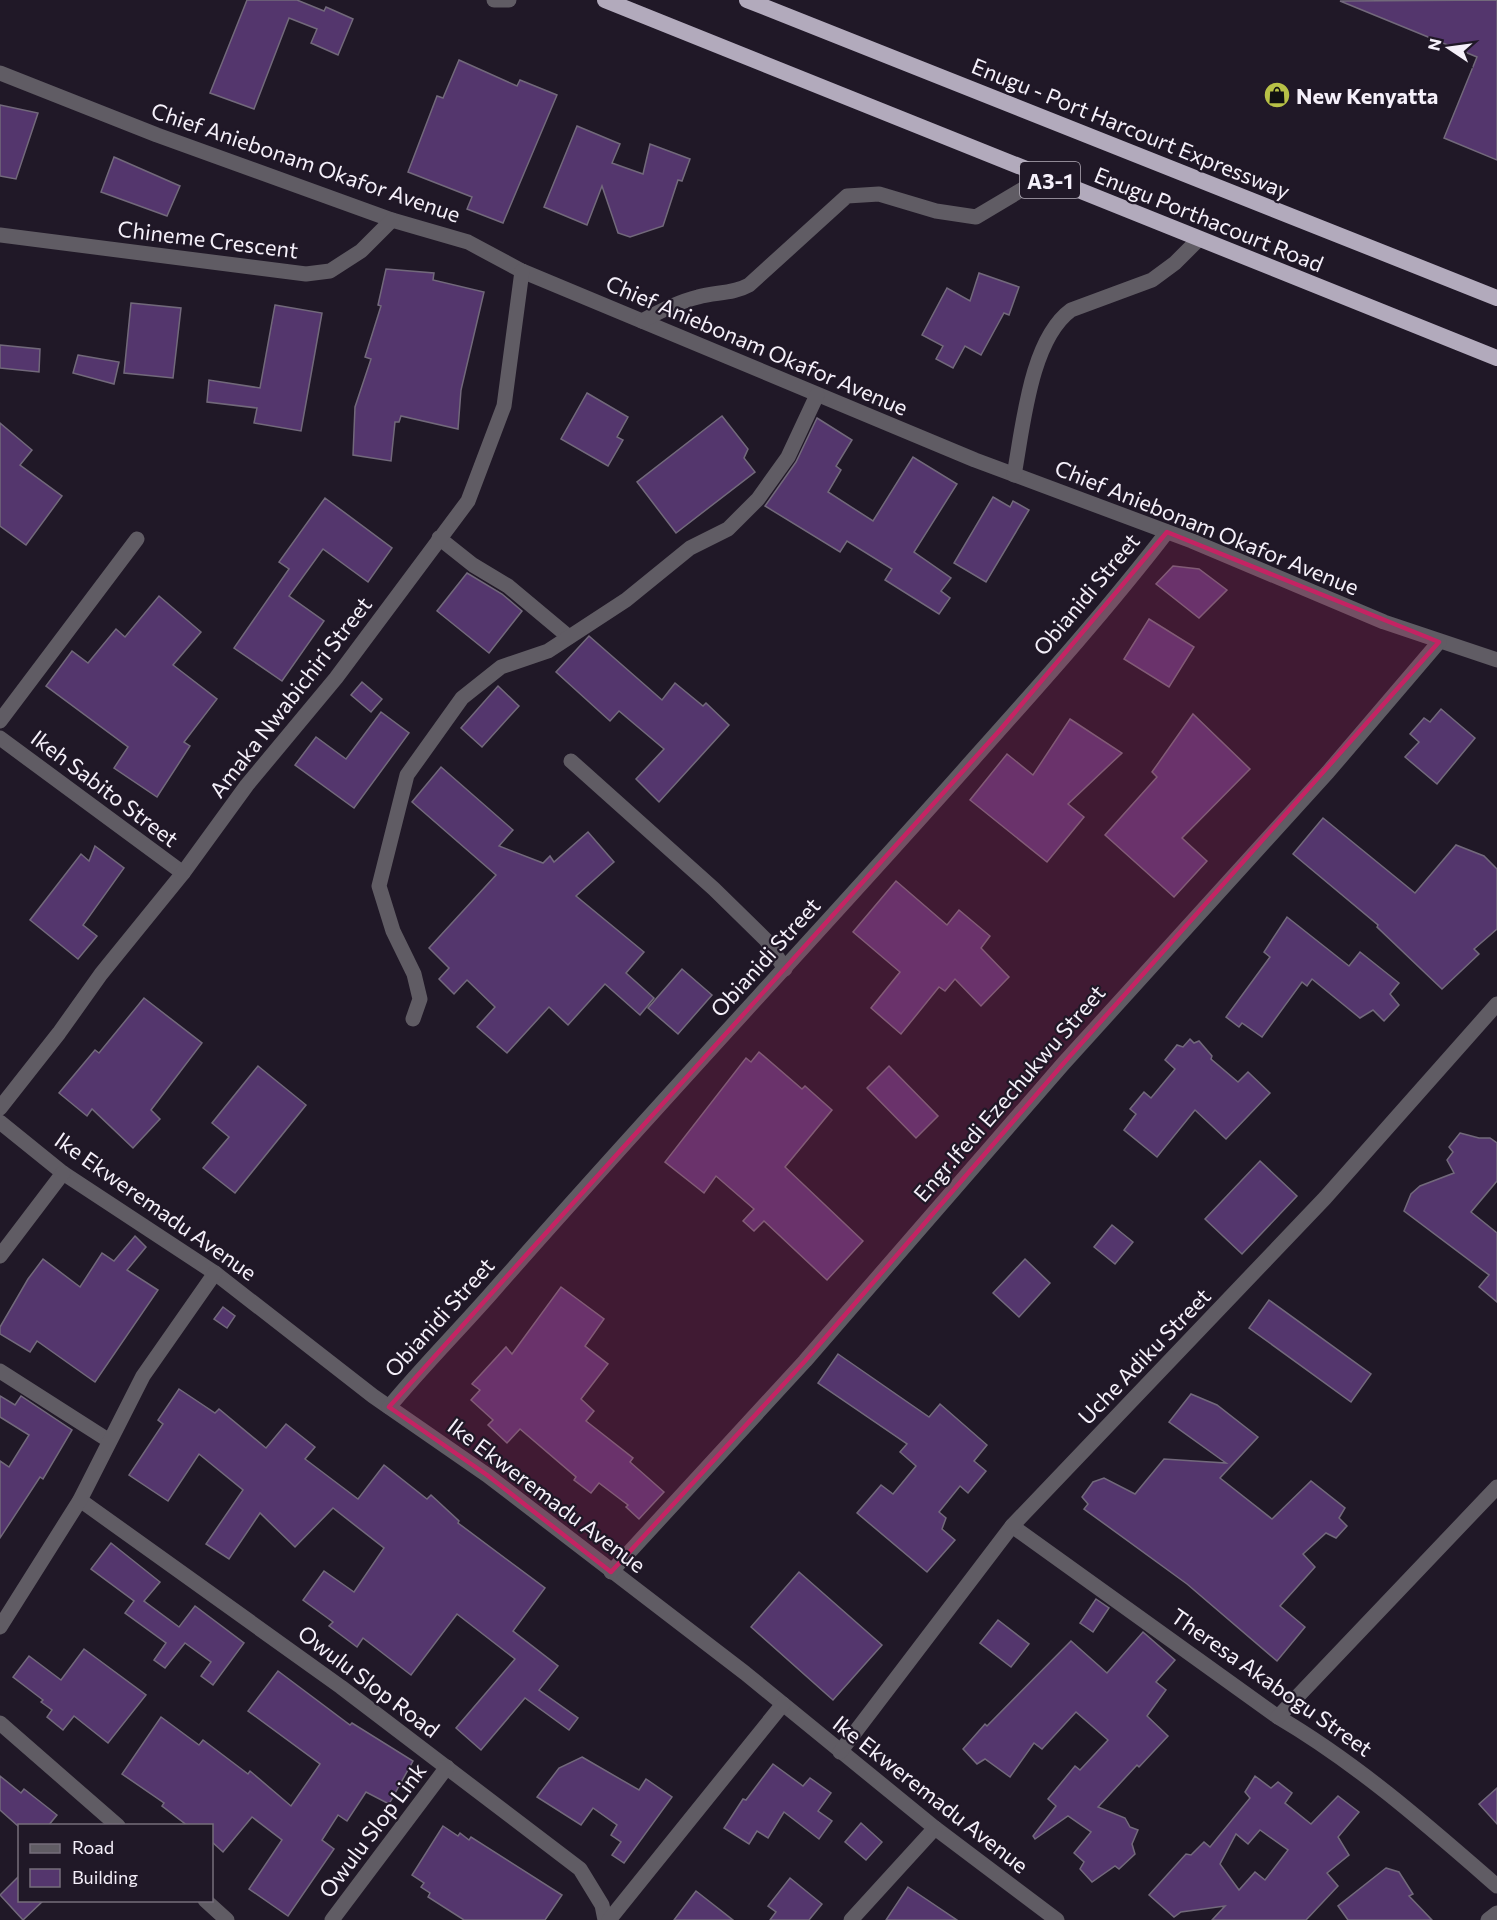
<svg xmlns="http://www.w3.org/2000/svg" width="1497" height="1920" font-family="Commissioner,sans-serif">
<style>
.building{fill:#54366d;stroke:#72697b;stroke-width:1.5;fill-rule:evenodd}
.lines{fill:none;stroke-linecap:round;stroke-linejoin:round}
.minor{stroke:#605c64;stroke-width:15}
.trunk{stroke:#b2aabc;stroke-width:16}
.marked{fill:#c52363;fill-opacity:0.2;stroke:#c52363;stroke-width:4.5;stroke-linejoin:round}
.labels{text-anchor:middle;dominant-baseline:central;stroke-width:4.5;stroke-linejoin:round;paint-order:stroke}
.shield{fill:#201827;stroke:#b5afbb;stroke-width:1.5}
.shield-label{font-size:21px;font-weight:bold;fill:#f5f0fa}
.poi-label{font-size:22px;font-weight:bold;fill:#f5f0fa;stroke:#201827;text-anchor:start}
.street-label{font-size:22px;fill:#f5f0fa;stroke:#201827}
</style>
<rect width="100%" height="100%" fill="#201827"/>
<!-- building -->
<g class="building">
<path d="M247,0H297L324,11L326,7L353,19L338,55L311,43L317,29L289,18L254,109L210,93Z"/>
<path d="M1497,0V160L1444,138L1477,57L1340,1Z"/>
<path d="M459,60L517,86L520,80L557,95L503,223L467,209L472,197L408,172L437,96L443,98Z"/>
<path d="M0,105L38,113L16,179L0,176Z"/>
<path d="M577,126L620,144L612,163L643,174L650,144L690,159L682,181L678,180L663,226L630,237L618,233L602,186L587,225L544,207Z"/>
<path d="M114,157L180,186L167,216L101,192Z"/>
<path d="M386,269L434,273L433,280L484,292L461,390L458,429L401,416L399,422H395L391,461L353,455L355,407L371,359L365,357L381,306L378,305Z"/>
<path d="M979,273L1019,287L1009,315L1004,313L981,355L965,346L953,368L936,359L943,346L922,335L947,288L970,301Z"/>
<path d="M131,303L181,308L173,378L124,373Z"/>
<path d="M275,305L322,313L301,431L254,423L257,408L207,402L209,380L260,388Z"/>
<path d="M0,345L40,349L39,372L0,368Z"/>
<path d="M78,355L119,362L114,384L73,373Z"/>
<path d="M587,393L628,417L617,437L623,440L608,466L561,439Z"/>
<path d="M722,416L748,449L744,458L755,472L676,533L637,482Z"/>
<path d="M817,418L852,440L836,466L841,470L828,492L873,521L913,457L957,484L914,552L951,578L941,591L950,598L939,614L885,580L892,569L847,541L840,552L765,506L796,462Z"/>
<path d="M0,423L32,450L20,465L62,496L26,545L0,526Z"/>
<path d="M993,497L1010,507L1013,501L1029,510L986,582L954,563Z"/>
<path d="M325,498L392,548L368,582L323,549L289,596L324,621L282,681L234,648L289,569L279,562Z"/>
<path d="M1173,566L1199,569L1227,590L1199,618L1156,584Z"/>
<path d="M467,573L502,594L522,611L489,653L437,611Z"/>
<path d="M159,596L201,632L173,665L217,699L184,742L190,746L157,797L114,768L128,747L46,686L72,651L88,663L116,629L125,637Z"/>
<path d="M1149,619L1194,647L1169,687L1124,659Z"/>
<path d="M589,636L662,700L675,683L703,706L706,703L729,725L659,802L636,779L664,749L619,711L610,721L556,672Z"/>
<path d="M362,682L382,699L371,712L351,695Z"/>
<path d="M498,686L519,706L482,747L461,728Z"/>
<path d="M1441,709L1475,738L1437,784L1405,757L1419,742L1410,734L1424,718L1430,722Z"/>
<path d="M381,712L409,733L354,808L295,765L316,737L346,759Z"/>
<path d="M1193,714L1250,769L1182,838L1207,861L1174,897L1105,835L1157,777L1152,772Z"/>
<path d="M1070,719L1122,753L1068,804L1084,817L1047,862L970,800L1007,754L1033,775Z"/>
<path d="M441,767L513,830L499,846L543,863L550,856L554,862L588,832L614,862L576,896L644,952L626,973L654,998L640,1015L605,984L568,1025L549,1007L507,1053L477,1027L495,1007L467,980L454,994L439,979L449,968L429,948L496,875L412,802Z"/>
<path d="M1323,818L1415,893L1456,845L1484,856L1497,869V929L1474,949L1479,954L1442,989L1377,927L1378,925L1293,854Z"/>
<path d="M95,846L124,868L83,925L97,936L78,959L30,920L81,854L89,861Z"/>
<path d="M896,881L947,925L959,910L990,936L981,948L1009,977L981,1006L955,979L945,991L939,987L901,1034L871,1008L900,972L853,932Z"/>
<path d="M1287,917L1349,966L1360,952L1399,983L1390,994L1399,1005L1384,1021L1373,1010L1360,1018L1312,979L1307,986L1302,982L1262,1037L1242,1023L1239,1027L1226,1017L1270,957L1264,952Z"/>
<path d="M682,969L712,995L678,1034L648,1008Z"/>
<path d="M144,998L202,1043L151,1110L160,1119L133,1148L92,1109L87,1116L59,1093L95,1050L99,1053Z"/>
<path d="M1190,1039L1194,1043L1199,1041L1212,1056L1211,1059L1238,1082L1248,1072L1270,1093L1226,1139L1195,1110L1157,1157L1124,1130L1136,1114L1130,1109L1144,1092L1151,1098L1175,1069L1165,1060L1177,1045L1183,1047Z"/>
<path d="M759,1052L802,1089L805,1086L832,1110L785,1167L863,1241L827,1280L764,1221L754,1231L743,1221L754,1209L716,1176L704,1193L665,1162L746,1058L751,1062Z"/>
<path d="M258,1066L306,1105L235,1193L203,1168L229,1137L212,1123Z"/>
<path d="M889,1066L938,1116L916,1138L867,1088Z"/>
<path d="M1460,1133L1479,1138H1490L1497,1143V1181L1471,1212L1497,1233V1302L1479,1287L1489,1275L1404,1211L1411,1194L1420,1186L1454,1173L1447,1160L1453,1152L1449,1147Z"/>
<path d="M1260,1161L1297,1196L1242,1254L1205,1219Z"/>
<path d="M1112,1225L1133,1242L1115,1264L1094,1247Z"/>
<path d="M135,1236L146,1247L127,1270L158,1290L95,1382L37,1341L30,1352L0,1334V1327L28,1279L43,1259L80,1287L102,1253L114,1261Z"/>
<path d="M1025,1259L1050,1283L1019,1317L993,1293Z"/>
<path d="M561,1287L604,1319L585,1346L608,1364L581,1399L594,1411L586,1421L633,1458L630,1462L664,1492L639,1519L626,1507L628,1505L599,1483L591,1493L574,1480L576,1477L520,1429L507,1443L488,1425L493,1420L471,1400L480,1390L472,1384L506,1347L512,1354Z"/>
<path d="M1269,1300L1371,1374L1351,1402L1249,1328Z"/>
<path d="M223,1307L235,1316L227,1328L214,1319Z"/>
<path d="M838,1354L929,1417L940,1404L987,1445L974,1461L986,1471L968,1493L960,1486L939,1512L946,1518L942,1529L955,1540L927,1572L857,1513L881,1485L893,1494L916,1466L900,1452L907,1444L818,1383Z"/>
<path d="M179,1389L215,1413L219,1409L266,1448L286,1424L315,1447L305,1459L358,1499L384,1465L427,1499L431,1495L459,1521L458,1523L545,1588L513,1631L558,1666L539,1690L578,1718L569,1730L525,1698L481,1750L456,1728L515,1659L457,1614L411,1675L363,1638L357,1647L329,1626L333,1622L303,1600L324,1571L354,1592L384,1548L333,1508L295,1547L260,1513L229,1559L206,1544L243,1490L199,1454L168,1501L129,1475L163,1424L158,1420Z"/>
<path d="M1191,1394L1217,1405L1258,1437L1220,1478L1272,1519L1311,1481L1345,1508L1339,1518L1347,1526L1336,1538L1326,1533L1303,1554L1315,1567L1280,1606L1305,1627L1277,1661L1187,1584L1084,1509L1088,1504L1082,1497L1093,1482L1104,1478L1135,1494L1164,1459L1226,1463L1169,1422Z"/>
<path d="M0,1396L15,1405L21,1396L72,1430L43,1479L40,1477L0,1538V1461L9,1467L29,1435L0,1417Z"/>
<path d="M111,1543L160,1582L144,1601L179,1627L195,1606L244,1643L213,1685L201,1676L211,1662L185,1643L165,1668L154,1660L166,1643L125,1613L134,1601L91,1569Z"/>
<path d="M799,1572L882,1645L833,1700L751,1627Z"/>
<path d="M1096,1599L1109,1608L1093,1632L1080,1623Z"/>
<path d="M998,1620L1029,1644L1011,1667L980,1643Z"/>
<path d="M1143,1632L1175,1660L1156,1682L1166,1690L1147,1716L1168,1736L1139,1767L1137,1765L1098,1807L1125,1818L1130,1827L1138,1830L1132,1844L1135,1854L1119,1869L1115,1866L1092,1882L1080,1869L1084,1862L1074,1853L1091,1832L1068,1816L1035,1839L1033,1836L1056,1806L1048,1799L1075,1766L1080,1770L1108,1740L1076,1712L1042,1749L1034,1743L1010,1777L985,1759L977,1764L963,1749L985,1724L987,1726L1071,1641L1107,1673Z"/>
<path d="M84,1649L146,1695L108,1743L74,1716L63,1730L47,1717L52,1710L41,1702L43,1700L13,1677L29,1656L61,1680Z"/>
<path d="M278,1671L350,1725L352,1723L413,1761L389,1804L366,1792L347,1821L338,1815L322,1840L334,1849L288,1916L249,1889L282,1840L252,1817L223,1852L212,1842V1826H188L162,1806L164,1803L122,1774L161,1717L199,1745L203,1740L248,1774L250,1771L291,1806L320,1764L248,1711Z"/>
<path d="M582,1757L639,1790L646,1779L672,1797L624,1863L612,1855L621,1842L611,1835L617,1825L593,1808L581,1825L537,1797L559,1768Z"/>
<path d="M773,1764L803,1786L810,1778L831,1793L818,1811L832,1821L819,1839L784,1812L768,1838L757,1831L749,1844L724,1828L743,1799L746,1800Z"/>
<path d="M0,1776L21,1793L24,1789L57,1815L48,1826H18L0,1810Z"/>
<path d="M1255,1776L1271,1788L1278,1782L1292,1793L1285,1803L1311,1824L1338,1796L1359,1812L1338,1837L1349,1855L1327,1873L1338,1886L1306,1920H1212L1225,1906L1181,1912L1174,1917L1149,1895L1186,1854L1191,1855L1204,1842L1210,1847L1250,1798L1245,1792ZM1260,1830L1288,1850L1265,1880L1255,1872L1239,1890L1220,1864L1236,1834L1248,1844Z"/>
<path d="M1497,1788V1824L1479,1804Z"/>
<path d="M861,1823L882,1842L866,1860L845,1842Z"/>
<path d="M443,1826L458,1836L460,1833L469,1840L471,1837L562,1895L545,1920H464L428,1897L430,1893L421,1887L424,1883L412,1875Z"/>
<path d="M1386,1868L1399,1872L1413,1894L1409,1896L1432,1920H1348L1338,1906Z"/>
<path d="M20,1875V1900H44L23,1920L0,1895Z"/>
<path d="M790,1878L822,1904L809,1920H770L776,1912L768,1906Z"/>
<path d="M908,1887L957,1920H886Z"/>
<path d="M696,1891L733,1920H674Z"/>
</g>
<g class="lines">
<!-- minor -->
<g class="minor">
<path d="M494,0H509"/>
<path d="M0,73L157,135L392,220L468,242L522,271L975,460L1192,541L1384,622L1497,660"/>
<path d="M0,235L306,274L330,271L361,251L392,220"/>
<path d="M642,321C660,311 678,302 698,297C715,292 733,294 749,285L847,196L879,194L936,211L976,217L1043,177"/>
<path d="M1014,475C1023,428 1030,340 1071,310L1152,280L1175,263L1199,239"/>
<path d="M439,538L473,565L508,586L569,637"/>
<path d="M0,721L137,539"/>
<path d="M0,738L183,873"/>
<path d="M571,761L714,889L766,940L785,969"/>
<path d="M413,1019L420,999L414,974L393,931L379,886L407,775L462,698L501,667L548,651L626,600L690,548L728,529L758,499L788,457L817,395"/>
<path d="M0,1108L59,1033L101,974L183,873L247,785L336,678L468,501L504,406L522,271"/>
<path d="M0,1122L63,1173L215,1273L373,1396L487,1475L745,1673L935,1828L1057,1920"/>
<path d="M0,1256L63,1173"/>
<path d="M0,1371L108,1440"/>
<path d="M389,1407C423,1366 460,1329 495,1289C645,1118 801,952 953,782C1026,700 1100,619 1167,532"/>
<path d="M80,1500L341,1687L580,1869L602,1905L605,1920"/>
<path d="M1012,1526L1278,1717C1358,1764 1427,1825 1497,1886"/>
<path d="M611,1572L805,1361L1063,1064L1328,772L1439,642"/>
<path d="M0,1627L80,1500L143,1376L215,1273"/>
<path d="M1278,1717L1497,1487"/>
<path d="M0,1723L118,1826"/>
<path d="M840,1752L1012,1526L1325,1198L1497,1004"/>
<path d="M205,1900L227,1920"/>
<path d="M332,1920L447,1767"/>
<path d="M609,1920L783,1704"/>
<path d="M851,1920L935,1828"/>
<path d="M1488,1920L1497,1913"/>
</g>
<!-- trunk -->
<g class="trunk">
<path d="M605,0L1497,358"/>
<path d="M747,0L1497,298"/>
</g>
</g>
<!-- marked area -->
<path class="marked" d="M1167,532L1439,642L1063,1064L805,1361L611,1572L487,1475L389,1407L1000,730Z"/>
<!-- icons -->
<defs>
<symbol id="shop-disc" viewBox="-11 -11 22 22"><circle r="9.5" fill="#b8c147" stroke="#201827"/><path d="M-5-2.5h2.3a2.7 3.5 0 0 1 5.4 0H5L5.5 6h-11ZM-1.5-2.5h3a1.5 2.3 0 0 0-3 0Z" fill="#111"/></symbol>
</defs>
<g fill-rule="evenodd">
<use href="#shop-disc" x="1262" y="80" width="30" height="30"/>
</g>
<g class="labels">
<!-- shield labels -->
<rect class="shield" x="1020" y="162" width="60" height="36" rx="4.5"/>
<g class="shield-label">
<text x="1050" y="180">A3-1</text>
</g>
<!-- poi labels -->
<g class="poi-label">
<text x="1296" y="95">New Kenyatta</text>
</g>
<!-- street labels -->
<g class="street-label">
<text transform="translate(1131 128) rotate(22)">Enugu - Port Harcourt Expressway</text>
<text transform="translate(306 162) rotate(19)">Chief Aniebonam Okafor Avenue</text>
<text transform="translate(1209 219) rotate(22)">Enugu Porthacourt Road</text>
<text transform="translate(208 239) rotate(7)">Chineme Crescent</text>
<text transform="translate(757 345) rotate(23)">Chief Aniebonam Okafor Avenue</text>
<text transform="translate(1207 527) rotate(22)">Chief Aniebonam Okafor Avenue</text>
<text transform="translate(1086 594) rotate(-50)">Obianidi Street</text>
<text transform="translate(290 697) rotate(-52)">Amaka Nwabichiri Street</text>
<text transform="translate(105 788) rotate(37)">Ikeh Sabito Street</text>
<text transform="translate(765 957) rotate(-48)">Obianidi Street</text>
<text transform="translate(1009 1093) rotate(-49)">Engr.Ifedi Ezechukwu Street</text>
<text transform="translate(156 1206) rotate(35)">Ike Ekweremadu Avenue</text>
<text transform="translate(439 1317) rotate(-48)">Obianidi Street</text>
<text transform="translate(1144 1356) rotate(-46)">Uche Adiku Street</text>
<text transform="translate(547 1495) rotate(37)">Ike Ekweremadu Avenue</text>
<text transform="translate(369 1681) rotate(37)">Owulu Slop Road</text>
<text transform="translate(1272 1682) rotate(35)">Theresa Akabogu Street</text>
<text transform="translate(931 1794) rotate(38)">Ike Ekweremadu Avenue</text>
<text transform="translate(372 1830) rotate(-53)">Owulu Slop Link</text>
</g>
</g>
<!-- legend -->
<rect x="18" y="1824" width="195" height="78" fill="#201827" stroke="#756e7b" stroke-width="1.5"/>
<rect x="30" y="1844" width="30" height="9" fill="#605c64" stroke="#756e7b" stroke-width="1.5"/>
<text x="72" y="1854" font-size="18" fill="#f5f0fa">Road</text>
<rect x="30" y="1869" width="30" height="18" fill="#54366d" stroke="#756e7b" stroke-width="1.5"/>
<text x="72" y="1884" font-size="18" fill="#f5f0fa">Building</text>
<!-- north arrow -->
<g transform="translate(1449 48) rotate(283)" stroke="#201827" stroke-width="4.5" paint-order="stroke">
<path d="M0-4.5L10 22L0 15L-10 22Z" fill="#f5f0fa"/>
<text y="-9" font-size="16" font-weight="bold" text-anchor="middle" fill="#f5f0fa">N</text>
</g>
</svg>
